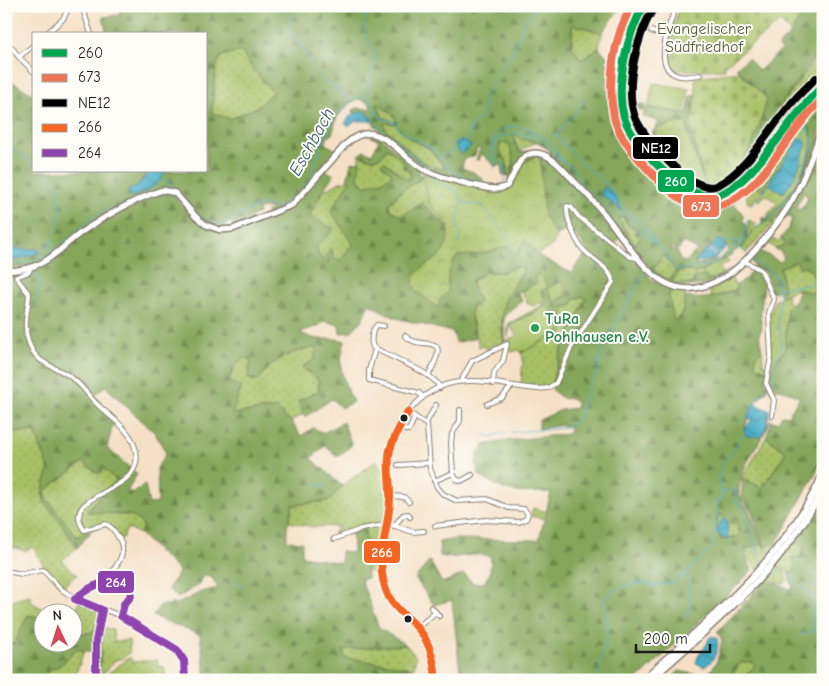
<svg xmlns="http://www.w3.org/2000/svg" width="829" height="686" font-family="'Comic Neue',sans-serif">
<style>
.grass{fill:url(#grass-dots);stroke:#626e40}
.forest{fill:url(#forest-firs);stroke:#50613b;fill-rule:evenodd}
.cemetery{fill:url(#cemetery-stones);stroke:#626e40}
.park{fill:url(#park-crowns);stroke:#626e40}
.pitch{fill:#a7c065;stroke:#626e40}
.water{fill:url(#water-waves);stroke:#316471}
.lines{fill:none;stroke-linecap:round;stroke-linejoin:round}
.stream{stroke:#46abc6;stroke-width:1}
.minor-casing{stroke:#887e71;stroke-width:6}
.major-casing{stroke:#887e71;stroke-width:8}
.highway-casing{stroke:#887e71;stroke-width:9}
.minor{stroke:#fff;stroke-width:4}
.major{stroke:#fff;stroke-width:5}
.highway{stroke:#fff;stroke-width:6}
.bus-1-casing{stroke:#fdfcf7;stroke-width:11}
.bus-2-casing{stroke:#fdfcf7;stroke-width:11}
.bus-3-casing{stroke:#fdfcf7;stroke-width:11}
.bus-4-casing{stroke:#fdfcf7;stroke-width:11}
.bus-5-casing{stroke:#fdfcf7;stroke-width:11}
.bus-1{stroke:#00a651;stroke-width:8}
.bus-2{stroke:#ee7656;stroke-width:8}
.bus-3{stroke:#000;stroke-width:8}
.bus-4{stroke:#f26522;stroke-width:8}
.bus-5{stroke:#8e44ad;stroke-width:8}
.leisure-dot{fill:#2e9e5b;stroke:#fdfcf7;stroke-width:2}
.bus-dot{fill:#1c1c1c;stroke:#fdfcf7;stroke-width:2}
.labels{text-anchor:middle;dominant-baseline:central;stroke-width:4;stroke-linejoin:round;paint-order:stroke}
.park-label{font-size:16px;fill:#545e39;stroke:#fdfcf7}
.leisure-label{font-size:16px;font-weight:bold;fill:#27864d;stroke:#fdfcf7;text-anchor:start}
.water-label{font-size:18px;font-style:italic;fill:#2f5c68;stroke:#fdfcf7}
.line-badge{stroke:#fdfcf7;stroke-width:2}
.badge-label{font-size:14px;text-anchor:middle;font-weight:bold;fill:#fff}
</style>
<defs>
<pattern id="grass-dots" width="8" height="8" patternUnits="userSpaceOnUse" patternTransform="scale(1.25)"><rect width="8" height="8" fill="#a7c065"/><path d="M2 2h.1M6 6h.1" fill="none" stroke="#8fa457" stroke-width="1.8" stroke-linecap="round"/></pattern>
<pattern id="forest-firs" width="22" height="20" patternUnits="userSpaceOnUse" patternTransform="scale(1.25)"><rect width="22" height="20" fill="#85a65a"/><path d="M5 1l3.5 6h-7zM16 11l3.5 6h-7z" fill="#6c864a"/></pattern>
<pattern id="cemetery-stones" width="16" height="16" patternUnits="userSpaceOnUse" patternTransform="scale(1.25)"><rect width="16" height="16" fill="#a7c065"/><path d="M2 7V4a2 2 0 0 1 4 0v3zM10 15v-3a2 2 0 0 1 4 0v3z" fill="#8fa457"/></pattern>
<pattern id="park-crowns" width="20" height="18" patternUnits="userSpaceOnUse" patternTransform="scale(1.25)"><rect width="20" height="18" fill="#a7c065"/><path d="M2 6a3 3 0 1 1 6 0M12 15a3 3 0 1 1 6 0" fill="none" stroke="#8fa457"/></pattern>
<pattern id="water-waves" width="16" height="10" patternUnits="userSpaceOnUse" patternTransform="scale(1.25)"><rect width="16" height="10" fill="#46abc6"/><path d="M0 5q4-4 8 0t8 0" fill="none" stroke="#3a8aa0"/></pattern>
</defs>
<rect width="100%" height="100%" fill="#fdfcf7"/>
<filter id="ink" filterUnits="userSpaceOnUse"><feTurbulence type="fractalNoise" baseFrequency=".02" numOctaves="2"/><feDisplacementMap in="SourceGraphic" scale="10" xChannelSelector="R" yChannelSelector="G"/><feConvolveMatrix kernelMatrix="1 2 1 2 8 2 1 2 1" color-interpolation-filters="sRGB"/></filter>
<filter id="wash" filterUnits="userSpaceOnUse"><feTurbulence type="fractalNoise" baseFrequency=".0096" numOctaves="4" result="noise"/><feDisplacementMap in="SourceGraphic" scale="20" xChannelSelector="R" yChannelSelector="G"/><feGaussianBlur stdDeviation="1.12" result="paint"/><feColorMatrix in="noise" values="0 0 0 0 0 0 0 0 0 0 0 0 0 0 0 0 0 1.4 0 .05"/><feComposite in="paint" operator="in"/></filter>
<g filter="url(#wash)">
<rect width="100%" height="100%" fill="#f5e0c6"/>
<!-- grass -->
<g class="grass">
<path d="M572,23L602,33L599,48L582,60L572,47Z"/>
<path d="M242,51L253,69L273,92L257,107L230,119L212,113L216,67L221,55Z"/>
<path d="M816,59L819,64L823,62V72L812,81L778,120L781,105Z"/>
<path d="M377,104L393,114L397,123L382,117Z"/>
<path d="M326,119H328L323,136L318,139L311,129Z"/>
<path d="M686,121C688,145 701,165 706,187L703,192L705,194C681,190 665,166 649,149L652,151C657,122 661,128 686,121Z"/>
<path d="M386,123L395,124L410,139L429,148L447,169L446,171L422,162L385,129L384,124Z"/>
<path d="M809,126C821,154 788,198 769,218L767,215L777,203L766,195L759,201L757,199L769,184L783,193C798,177 799,159 802,138L798,140L797,136L803,127Z"/>
<path d="M513,135H516L528,141H539L520,150L521,153L518,152Z"/>
<path d="M505,142L510,143L514,163L508,177C506,173 508,165 506,160C502,153 498,154 500,144Z"/>
<path d="M387,148L404,162L411,177L407,181L391,166L382,164L393,174L382,181L363,186L358,179L359,155L373,159Z"/>
<path d="M421,175L504,189L511,185L454,238L448,228L422,203L402,216L390,210L389,204L402,190L421,179Z"/>
<path d="M350,180L353,244L341,260L334,259L332,249L327,263L318,254L309,216L324,188L328,189L340,182Z"/>
<path d="M755,186L762,190L751,204L747,202V195Z"/>
<path d="M623,217L628,225L636,229L635,234L641,232L643,234L634,245L618,218Z"/>
<path d="M749,220L756,224L746,240Z"/>
<path d="M769,221L773,224L746,253L742,249L754,229Z"/>
<path d="M770,237L778,242L781,238L786,244L775,249L766,241Z"/>
<path d="M664,255L676,271L668,281L653,269Z"/>
<path d="M726,259L729,262L720,267L723,274C709,282 688,289 672,282L678,272L687,270L704,272L708,266Z"/>
<path d="M796,261L811,270L816,284L813,293L798,289L781,296L780,291L784,290L780,268Z"/>
<path d="M519,266L524,270C505,297 498,310 504,343L488,350L483,346L479,347L470,311L479,302L471,282L485,272H503Z"/>
<path d="M731,277L737,289L711,298L709,290Z"/>
<path d="M671,289L685,290C685,305 685,311 674,322L669,296Z"/>
<path d="M787,294L788,302L792,304L787,310L785,350L775,362L771,374L769,372L771,362L769,315L775,300Z"/>
<path d="M582,296L587,300L563,346L552,382L553,383L546,387L521,386L523,358L521,353L552,336H556L558,340L565,323L563,318L564,307L574,299Z"/>
<path d="M318,347C312,365 319,373 319,391L298,401L304,414L291,421L286,419L277,408L231,414C229,390 224,376 243,358L251,359L257,381C274,359 290,351 318,347Z"/>
<path d="M762,350L763,364L767,365L768,371L755,365L756,356Z"/>
<path d="M13,432H35L49,468L42,494L77,548L62,560L77,575L62,587L46,570L33,547L24,551L14,547L12,552L6,550V495L12,464L6,445V435Z"/>
<path d="M766,437L786,452L762,488L742,478Z"/>
<path d="M377,460L387,475L389,501L379,552V573L367,571L366,547L352,534L333,533L339,526L313,527L289,522L293,505L329,501L342,486Z"/>
<path d="M83,462L99,474L104,469L117,481L100,495L115,515H131L143,525L140,534L128,528L122,539H118L109,527L102,525C93,530 84,531 77,538L47,499L45,491Z"/>
<path d="M720,514L723,517L737,523L740,535L728,539H721L716,526Z"/>
<path d="M798,540L804,548L793,571L788,572L778,565L764,547L776,543H795Z"/>
<path d="M762,544L772,563L785,571L787,581L785,584C761,580 754,568 745,548L754,546L760,562L775,574L762,561L757,545Z"/>
<path d="M31,595V602L50,613L42,614V621L37,617L28,615L14,645L7,643L6,603Z"/>
<path d="M79,602L101,611V624H98L92,632L73,640L72,620Z"/>
<path d="M103,627L113,630L114,642L129,640L130,652L122,659L115,660L110,667L95,680L94,675H98L100,671V644Z"/>
<path d="M406,645L416,657L414,668L345,658L343,649Z"/>
<path d="M78,649L84,651L74,680H47V671L60,665Z"/>
<path d="M130,657L132,662L157,660L158,666L164,667L168,679L99,680Z"/>
<path d="M743,661L753,662L754,667L745,675L744,680H706L716,673L727,678Z"/>
</g>
<!-- forest -->
<g class="forest">
<path d="M119,6H622L602,33L572,24V47L581,60L599,48L616,65L622,66L617,110L609,112L612,132L626,128L673,181L687,193L719,197L723,201L738,187L809,100L823,88V122L814,147L794,194L773,224L768,220L762,224V217L768,219C786,197 822,156 809,126L803,128L797,136L798,140L769,184L762,190L753,185L733,202L743,215V221L746,224V240L742,249L739,248L726,259L705,268L704,273L698,271L696,274L687,270L678,272L672,282L677,284H692L694,277L705,276L707,281L740,266L705,285L676,287L653,273L625,237L549,157L550,151L535,140H521L516,135H513L519,152L539,150L527,153L510,178L508,177L514,163L509,143L500,144C498,152 502,156 507,161L506,176L502,174V165L495,166L482,154L479,160H476L480,149L477,148L475,155L464,160L462,168L473,172L483,179L482,185L428,170L380,135L379,129L375,126L371,117L356,112L353,113V110L357,108L369,109L371,107L368,102L358,99L350,103L337,117L332,134L327,138L326,144L338,151L291,204L267,214L266,212L273,207L258,209L259,213L251,216V220L235,227L231,222L224,224V229C219,227 213,227 209,224C195,217 176,185 163,187L91,224L43,262L11,269L6,268V257L7,260L29,255L32,249L6,251V71L11,81L34,95V171H148L140,183L162,176L165,171H206V34H107L103,17L120,15ZM241,51L253,69L273,92L257,107L230,119L212,113L216,67L221,56ZM377,104L393,114L397,123L382,117ZM326,119H328L323,135L318,139L311,129L322,124ZM386,123L395,124L410,139L429,148L446,170L430,167L422,162L385,129L384,124ZM621,217H623L629,225L636,229L635,234L639,235L641,232L643,234L635,245L618,218ZM722,240L729,250L720,259L695,265L701,254ZM684,242L697,250L685,262L680,260L677,250H671L670,247L679,249ZM664,255L676,271L668,281L653,269Z"/>
<path d="M801,6H823V62L818,64L816,59L813,60L781,105L778,120C795,106 806,86 823,72V83L807,95L731,186L705,194L703,192L706,187C745,178 758,134 767,99L736,68L748,58L759,71L781,50L778,46C791,34 800,24 801,6Z"/>
<path d="M693,95L696,97L690,126L706,180L703,178L690,141L686,122L662,126L657,129L652,151L648,147L652,133L659,122L642,116L645,112L634,108L643,103L646,108L687,114L690,97Z"/>
<path d="M823,129V456L817,471L780,537L776,543L764,547L752,512L742,499V478L762,488L786,452L766,437L772,421L778,422L782,415L788,416L800,397L778,388L773,394L767,386L769,372L771,373L775,362L785,350L787,310L797,296L798,289L813,293C816,283 815,273 806,266L800,268L796,261L780,268L784,290L772,292C768,280 765,269 753,264L750,258L757,249L780,262L784,258L781,252L775,249L786,244L781,238L789,228L792,218L787,216L771,234L788,207ZM804,192L808,198L803,207L798,210L796,207Z"/>
<path d="M372,135L381,138L419,169L421,179L402,190L389,204L390,210L402,216L422,203L448,229L454,238L496,208L526,158C531,156 535,154 541,156C562,162 606,219 620,237L614,245L639,264L651,279L671,289L669,296L674,321L683,312L685,297C703,300 721,297 737,289L736,285L747,278L754,266L759,269L771,292H768L767,286H764L760,317L762,329L759,334L762,350L756,356L755,365L768,371L765,380L767,391L754,403L744,430L761,433L771,419C763,443 733,472 740,498C742,503 746,506 749,511C753,522 758,533 762,544L744,549L752,570L740,583L637,680H461L452,600L434,605L415,578L430,561L442,583L464,574L473,583H484L490,573L491,557C474,550 458,561 440,556L439,542L456,539L539,540L551,492C516,493 508,495 479,475L476,464L479,450L482,451L484,445L504,441L568,434L571,428L562,425L539,429V420L561,410L576,408L577,402L570,398L564,399L553,391L552,382L563,346L586,299L582,296L574,299L572,306L564,307L563,318L564,328L559,340L552,336L521,353L523,349L525,351L560,331L510,325L508,337V324L543,305L541,302L545,300L537,283L518,292L522,301C502,316 502,314 506,340L504,343C498,308 503,299 524,271L519,266L503,272H485L471,282L479,302L470,311L475,338L456,343L453,332L396,318L369,304L362,320L351,332L340,333L339,325L325,321L318,326L300,332C321,345 327,335 345,341C337,368 342,377 353,402L341,408L332,399L305,417L298,401L319,391V381L302,367L314,360L317,347C290,351 274,359 257,381L248,379L251,360L243,358L234,366L228,381L242,387L232,414L277,408L286,419L291,421L301,436L313,428L323,433L343,422L352,445L338,457L325,446L311,458L342,486L329,501L293,505L287,528V541L302,542V556L341,563V551L353,553L352,534L365,529L367,578L361,580L379,628L406,645L343,650L345,658L414,668L399,672L404,680H369L365,676L341,677L339,680H206L200,635L153,616L159,606L179,603L201,592L218,588L211,576L203,575L198,585L178,598L168,589L179,571L140,534L143,525L131,515L87,512L100,495L117,481L104,469L99,474L83,462L45,491L47,499L77,537L83,532H91L77,548L75,542L45,503L42,494L49,468L35,432H13L6,435V272L28,270L47,263L53,264C70,230 127,207 161,192L173,194L195,219L222,231L288,208L326,168L327,171L334,175L327,184L309,216L334,229L317,246L318,254L327,263L329,261L326,255L331,248L334,259L341,260L353,244L331,211L350,181L347,180L351,163L360,161L358,179L362,181L364,186L382,181L393,174L381,164L384,161L407,180L411,177L409,170L403,168L404,162L387,148L381,157L373,159L359,155L364,150L372,154L379,140L371,137ZM570,229L588,251L571,273L537,255L551,238ZM105,386L155,433L166,453L157,468L158,503L149,504L145,485L134,492H127L137,474L107,448L115,417L95,396ZM721,514L729,524L737,523L740,535L728,539H721C716,530 716,525 718,515Z"/>
<path d="M6,445L12,464L6,495Z"/>
<path d="M823,499V680H744L745,676L754,667L753,662C738,662 739,663 732,677L727,678L716,673L706,680H669L679,671L705,676C717,667 719,655 722,640L717,632L766,580L793,590L788,572L793,571L795,564L792,558L801,557L804,548L798,540Z"/>
<path d="M28,615L37,617L42,621V644L49,645L52,648L55,645L60,647L72,644L73,640L81,634L92,632L98,624L102,625L100,671L98,675H94L93,653L78,649L60,665L47,671V680H6V638L7,643L14,644Z"/>
</g>
<!-- cemetery -->
<g class="cemetery">
<path d="M680,6H800V18L791,33L780,22L724,66L725,69L677,71L667,57L671,32Z"/>
<path d="M739,72L767,99C758,134 745,178 706,187L690,126L696,96L695,79L702,76Z"/>
</g>
<!-- park -->
<path class="park" d="M534,157H540L544,216L556,236L553,245L537,255L525,239L516,256L508,246L481,254L457,256C449,265 446,280 448,292L439,300V308L436,306L415,290L413,284C413,267 432,265 442,253C448,247 448,234 449,226L429,203L423,173L493,193L505,190L521,164Z"/>
<!-- pitch -->
<g class="pitch">
<path d="M653,83L689,89L684,113L648,107Z"/>
<path d="M541,274L548,288L561,282L567,290L565,292L567,295L554,302L547,288L541,291L545,300L534,306L528,304L521,291L537,283L534,277Z"/>
<path d="M547,306L560,331L525,351L523,350L521,353L519,350L512,352L508,349V340L516,336L510,325Z"/>
<path d="M533,508L547,512L545,519L531,516Z"/>
</g>
<!-- water -->
<g class="water">
<path d="M361,111L368,113L372,121H356L349,126L345,124L350,116Z"/>
<path d="M802,138L807,142C801,160 797,179 783,193L770,185V181L798,140Z"/>
<path d="M463,140L471,146L461,154L454,144Z"/>
<path d="M148,171H165C163,183 141,194 131,197L127,192L140,183Z"/>
<path d="M605,186L615,197L622,211L600,194Z"/>
<path d="M719,239L727,247L717,256L716,254L725,245L715,253L710,247Z"/>
<path d="M13,248L23,250L37,248L39,253L10,262L6,251Z"/>
<path d="M708,248L717,257L712,260L694,262Z"/>
<path d="M754,403L770,411L765,431L760,437L747,436L744,430L753,418L747,420Z"/>
<path d="M724,518L727,520L728,539L721,537L717,532L721,521Z"/>
<path d="M712,636L717,638C720,649 714,662 704,667L696,663C697,653 707,648 709,638Z"/>
</g>
<g class="lines">
<!-- stream -->
<g class="stream">
<path d="M285,6L291,20L289,29L291,39L300,45L322,80L340,92L348,101"/>
<path d="M365,6V13"/>
<path d="M366,97C371,83 370,68 375,55C367,39 357,22 371,6"/>
<path d="M377,111L372,121L429,169"/>
<path d="M568,121L578,109L582,99"/>
<path d="M555,135L587,168L610,187L622,208L635,216L656,243"/>
<path d="M554,136L565,125"/>
<path d="M802,139L807,127"/>
<path d="M465,141L469,138L470,129L480,118L484,110L483,99L494,82L496,73L512,53L524,22L536,6"/>
<path d="M553,145L560,158"/>
<path d="M6,149L12,153L16,151L34,165"/>
<path d="M450,152L456,148"/>
<path d="M443,156L449,152"/>
<path d="M494,168V163L489,158C487,141 501,123 520,127C532,129 542,137 551,143"/>
<path d="M43,171C62,183 65,214 54,233"/>
<path d="M429,175L434,182L454,189L466,204L483,205L515,251"/>
<path d="M136,198L164,180L168,181L198,215L219,226L259,205L280,207L291,201L310,179L323,141L337,115L353,99L360,96L369,99L380,118L395,122L398,129L436,151L446,167L459,175L497,186L505,182L504,165L495,158L494,146L498,138L512,133L539,137L559,159L573,168L583,186L615,213L624,214L629,218L636,228L663,250L676,270L710,265L721,261L734,247H741L755,228L765,223L783,205L797,182L813,142L807,126L810,115L817,101L823,96"/>
<path d="M752,205L770,184"/>
<path d="M723,242L730,240L742,243L748,220"/>
<path d="M458,244L461,238L457,219L462,203L460,195"/>
<path d="M740,248L747,254"/>
<path d="M39,253L50,246L53,239"/>
<path d="M752,259L774,275L780,296"/>
<path d="M6,264L10,262"/>
<path d="M6,266C18,265 33,262 44,257C64,246 96,206 119,207"/>
<path d="M34,268L40,283L36,304"/>
<path d="M779,288L808,285L814,281"/>
<path d="M768,387L773,384L772,372L781,348V333L778,327L780,298"/>
<path d="M755,404L758,396L766,389"/>
<path d="M484,434L492,437L500,433L555,429L568,426L576,421L581,412L588,389L598,370L602,349L645,271"/>
<path d="M313,483L326,487"/>
<path d="M721,493L735,489L737,503L741,505L762,562"/>
<path d="M771,570L777,574L783,571"/>
<path d="M790,573L797,585L806,590L813,603V626L823,643"/>
<path d="M232,581L244,588"/>
<path d="M808,589L823,582"/>
<path d="M686,618L691,606L687,572"/>
<path d="M800,635L815,630"/>
<path d="M6,670L8,680"/>
<path d="M597,680L608,630L604,601L613,590L637,583H647L657,587L659,584H670L690,570L703,555L713,548L717,511L716,502L722,498L721,486L718,478L723,463L746,432"/>
</g>
</g>
</g>
<g filter="url(#ink)">
<g class="lines">
<defs>
<g id="minor">
<path d="M82,6L91,34"/>
<path d="M676,6C670,23 652,66 676,75C683,78 693,76 700,75"/>
<path d="M651,31L667,37"/>
<path d="M46,34L63,19L70,6"/>
<path d="M8,43L19,57"/>
<path d="M34,45L19,57L34,72"/>
<path d="M746,262L761,270L774,299L769,313L771,357L766,383L774,400L772,416"/>
<path d="M30,269L29,272L16,277L29,294C28,309 23,326 28,340C36,367 54,364 72,378C83,386 89,397 99,406C109,416 124,425 131,438C162,497 55,487 84,530L106,524C111,526 114,530 117,535C130,554 116,565 106,581"/>
<path d="M384,326L377,325C372,329 370,341 373,347C388,357 434,372 440,388"/>
<path d="M405,336C422,353 454,328 428,376"/>
<path d="M375,349L369,370V380L419,393L422,396"/>
<path d="M461,381L472,361L507,344L503,361L494,373L493,384"/>
<path d="M487,404L502,398L511,387"/>
<path d="M460,410V421L452,434L451,443L453,473L456,479L461,481L472,475"/>
<path d="M408,412L427,425L430,468L437,487L443,494L457,501L487,499L509,508L524,509L528,514L526,519L519,522L486,520L435,526"/>
<path d="M426,423L436,405"/>
<path d="M398,430H409L415,417"/>
<path d="M398,465L429,463"/>
<path d="M434,481L453,473"/>
<path d="M391,496L404,497L409,502"/>
<path d="M386,523L413,532L424,531"/>
<path d="M394,526L403,515L408,514L410,517"/>
<path d="M334,539L361,529L385,525"/>
<path d="M6,571L22,574L43,570L61,589L76,599L121,616L174,647L184,661L185,680"/>
<path d="M75,599C88,587 113,574 129,586L132,595L123,605L121,616"/>
<path d="M431,607L439,616"/>
<path d="M418,627L436,612"/>
<path d="M436,680C435,657 430,637 412,622C402,613 391,605 386,591C373,560 388,533 391,502C391,489 387,477 388,464C392,421 424,381 470,381C491,380 516,388 538,389L548,388L556,383L571,348L613,282C610,266 590,259 581,247C574,237 566,218 567,206L571,207L579,217L630,257L637,258"/>
</g>
<g id="major">
<path d="M644,6C639,14 634,21 631,29C624,46 620,98 624,116C628,133 673,184 690,192C698,197 710,198 719,195C752,185 790,109 823,86"/>
<path d="M6,271C50,269 54,251 86,229C107,215 139,197 163,190L175,193L196,217L206,225L220,230L233,229L292,205L346,144C378,114 398,156 425,170C436,176 483,189 496,189C500,189 503,188 507,186C516,174 517,154 535,153C549,153 561,167 569,176C584,191 600,207 612,224C643,265 668,312 726,276C749,262 786,215 798,189C808,169 815,147 823,126"/>
</g>
<g id="highway">
<path d="M643,680C712,617 783,561 823,475"/>
<path d="M650,680C716,621 783,569 823,488"/>
</g>
</defs>
<!-- minor casing -->
<use href="#minor" class="minor-casing"/>
<!-- major casing -->
<use href="#major" class="major-casing"/>
<!-- highway casing -->
<use href="#highway" class="highway-casing"/>
<!-- minor -->
<use href="#minor" class="minor"/>
<!-- major -->
<use href="#major" class="major"/>
<!-- highway -->
<use href="#highway" class="highway"/>
<defs>
<path id="bus-1" d="M644,6C627,33 615,85 624,117C632,144 687,205 718,195C754,184 791,113 823,86"/>
<path id="bus-2" d="M632,6C613,36 607,82 614,117C619,143 664,190 687,202C697,207 710,208 721,205C764,191 789,128 823,99"/>
<path id="bus-3" d="M652,11C637,36 625,85 634,114C640,135 691,194 715,186C744,175 770,128 790,105C798,95 807,87 816,78"/>
<path id="bus-4" d="M408,412C401,424 394,436 390,450C386,467 391,482 390,499C389,533 372,563 389,597C394,607 403,614 412,622C429,638 434,657 436,680"/>
<path id="bus-5" d="M96,680V641L102,610L75,599C90,586 110,576 129,586L131,596L124,604L121,616L177,650L184,661L185,680"/>
</defs>
<!-- bus-1 casing -->
<use href="#bus-1" class="bus-1-casing"/>
<!-- bus-2 casing -->
<use href="#bus-2" class="bus-2-casing"/>
<!-- bus-3 casing -->
<use href="#bus-3" class="bus-3-casing"/>
<!-- bus-4 casing -->
<use href="#bus-4" class="bus-4-casing"/>
<!-- bus-5 casing -->
<use href="#bus-5" class="bus-5-casing"/>
<!-- bus-1 -->
<use href="#bus-1" class="bus-1"/>
<!-- bus-2 -->
<use href="#bus-2" class="bus-2"/>
<!-- bus-3 -->
<use href="#bus-3" class="bus-3"/>
<!-- bus-4 -->
<use href="#bus-4" class="bus-4"/>
<!-- bus-5 -->
<use href="#bus-5" class="bus-5"/>
</g>
</g>
<!-- markers -->
<circle class="leisure-dot" cx="535" cy="328" r="5"/>
<g class="bus-dot">
<circle cx="404" cy="418" r="4.5"/>
<circle cx="408" cy="619" r="4.5"/>
</g>
<g class="labels">
<!-- park labels -->
<g class="park-label">
<text x="704" y="29">Evangelischer<tspan x="704" dy="18">Südfriedhof</tspan></text>
</g>
<!-- leisure labels -->
<g class="leisure-label">
<text x="545" y="319">TuRa<tspan x="545" dy="18">Pohlhausen e.V.</tspan></text>
</g>
<!-- water labels -->
<g class="water-label">
<text transform="translate(312 142) rotate(-61)">Eschbach</text>
</g>
</g>
<g class="line-badge">
<rect x="632" y="136" width="47" height="24" rx="5" fill="#000"/>
<rect x="657" y="169" width="38" height="24" rx="5" fill="#00a651"/>
<rect x="682" y="194" width="38" height="24" rx="5" fill="#ee7656"/>
<rect x="363" y="540" width="38" height="24" rx="5" fill="#f26522"/>
<rect x="97" y="570" width="38" height="24" rx="5" fill="#8e44ad"/>
</g>
<g class="badge-label">
<text x="656" y="153">NE12</text>
<text x="676" y="186">260</text>
<text x="701" y="211">673</text>
<text x="382" y="557">266</text>
<text x="116" y="587">264</text>
</g>
<!-- margin -->
<rect width="829" height="686" fill="none" stroke="#fdfcf7" stroke-width="25"/>
<!-- legend -->
<rect x="32" y="32" width="175" height="140" fill="#fdfcf7" stroke="#a3a29f"/>
<rect x="42" y="49" width="25" height="8" fill="#00a651" stroke="#a3a29f"/>
<text x="78" y="58" font-size="15" fill="#1c1c1c">260</text>
<rect x="42" y="74" width="25" height="8" fill="#ee7656" stroke="#a3a29f"/>
<text x="78" y="82" font-size="15" fill="#1c1c1c">673</text>
<rect x="42" y="99" width="25" height="8" fill="#000000" stroke="#a3a29f"/>
<text x="78" y="108" font-size="15" fill="#1c1c1c">NE12</text>
<rect x="42" y="124" width="25" height="8" fill="#f26522" stroke="#a3a29f"/>
<text x="78" y="132" font-size="15" fill="#1c1c1c">266</text>
<rect x="42" y="149" width="25" height="8" fill="#8e44ad" stroke="#a3a29f"/>
<text x="78" y="158" font-size="15" fill="#1c1c1c">264</text>
<!-- north arrow -->
<g transform="translate(58 628) rotate(356)"><circle r="24" fill="#fdfcf7" stroke="#a3a29f"/>
<path d="M0-4L9 19L0 12L-9 19Z" fill="#d1495b"/>
<text y="-8" font-size="14" font-weight="bold" text-anchor="middle" fill="#1c1c1c">N</text>
</g>
<!-- scale -->
<path d="M636 644v8h74v-8" fill="none" stroke="#1c1c1c" stroke-width="2.5"/>
<text x="644" y="644" font-size="15" fill="#1c1c1c" stroke="#fdfcf7" stroke-width="4" paint-order="stroke">200 m</text>
</svg>
